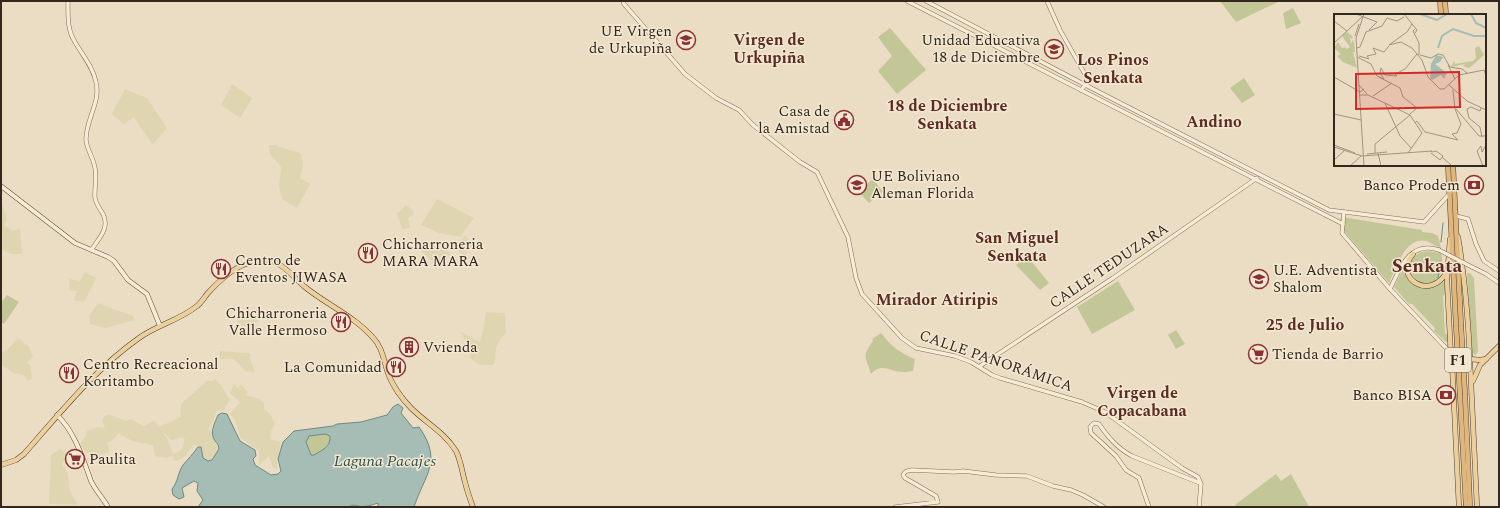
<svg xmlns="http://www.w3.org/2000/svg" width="1500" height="508" font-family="Spectral,serif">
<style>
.farmland{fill:#dfd6b1;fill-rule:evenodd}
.green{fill:#c3c798}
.water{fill:#a5bdb5;stroke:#6c8a82;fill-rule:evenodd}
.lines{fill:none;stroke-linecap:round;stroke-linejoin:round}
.stream{stroke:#6c8a82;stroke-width:1}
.tertiary-casing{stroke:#836f5b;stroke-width:4.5}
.secondary-casing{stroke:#64503e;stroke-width:5}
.primary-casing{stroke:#513e2f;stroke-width:5.5}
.trunk-casing{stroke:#513e2f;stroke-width:5.5}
.tertiary{stroke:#f6ebd5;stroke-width:3.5}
.secondary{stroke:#f6ebd5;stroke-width:4}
.primary{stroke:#ebd09d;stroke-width:4.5}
.trunk{stroke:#dfb67c;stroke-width:4.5}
.tertiary-bridge-casing{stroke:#836f5b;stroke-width:4.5;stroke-linecap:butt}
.trunk-bridge-casing{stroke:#513e2f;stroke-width:5.5;stroke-linecap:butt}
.tertiary-bridge{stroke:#f6ebd5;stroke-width:3.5}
.trunk-bridge{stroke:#dfb67c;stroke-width:4.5}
.labels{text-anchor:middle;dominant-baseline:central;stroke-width:3;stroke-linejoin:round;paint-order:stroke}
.shield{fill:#f2e8d2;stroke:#6d6254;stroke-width:1}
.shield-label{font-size:14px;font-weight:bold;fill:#34281e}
.poi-label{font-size:15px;fill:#34281e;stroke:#f2e8d2;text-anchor:start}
.street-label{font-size:15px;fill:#34281e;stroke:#f2e8d2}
.neighbourhood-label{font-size:16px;font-weight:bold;fill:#5d2c21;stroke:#f2e8d2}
.water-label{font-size:16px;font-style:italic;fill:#2f524f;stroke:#f2e8d2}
.district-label{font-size:19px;font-weight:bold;fill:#5d2c21;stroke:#f2e8d2}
.inset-river{fill:none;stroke:#a5bdb5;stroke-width:2}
.inset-road{fill:none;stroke:#a19581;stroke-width:1}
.view{fill:#d62828;fill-opacity:0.15;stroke:#d62828;stroke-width:2}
.inset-edge{fill:none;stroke:#34281e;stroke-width:2}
</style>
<rect width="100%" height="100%" fill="#eaddc3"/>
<!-- farmland -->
<g class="farmland">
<path d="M232,84L252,98L240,118L221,105Z"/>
<path d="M125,89L147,98L167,128L155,142L152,144L134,117L124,124L112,114Z"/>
<path d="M269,145H276L279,147L301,153L303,165L300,178L310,184L297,208L282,199L279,187L281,167L270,154Z"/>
<path d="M437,199L474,218L460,237L439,233L421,225Z"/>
<path d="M1,201L7,219L4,225L13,231L20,229L22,254H11L1,249Z"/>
<path d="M406,205L414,211L413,215L408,218L410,228L402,229L397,214Z"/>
<path d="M465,235L474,245L464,257L456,249Z"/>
<path d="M425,243H426L451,253L442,264H435L420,250V244Z"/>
<path d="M85,272L96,278L84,302L74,300L77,291L69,290L70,279L80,281Z"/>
<path d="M98,303L133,316L134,320L106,328L90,324L89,316Z"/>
<path d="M486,312L505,313L506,333L499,341L496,348L495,361L493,365H480L470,358L467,344L461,332L480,342L484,326Z"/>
<path d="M252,313L259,321L242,327L236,320Z"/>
<path d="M18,338L29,347L33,357L27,362L30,366L32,378L28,381L24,375L13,373L1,364V356L5,349L6,351Z"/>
<path d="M219,351L250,353L251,362L255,372L245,371L238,363L233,359H220Z"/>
<path d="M215,378L222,387L230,400L223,411H217L208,431L212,429L214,441L218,444L219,449L212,460L208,461L203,458L201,447L194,445L187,453L186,456L178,460L174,461L173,455L167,458L155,456L153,445L132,441L118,433L115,438L107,443L109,449V452L98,455H92L84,451L80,444L86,436L87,431L98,427L105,428L102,420L105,416L109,414L126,421L131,419L143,426L154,421L159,427L181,417V404L207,381H213ZM161,429L171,440L182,437L185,439L182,449L173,455L169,442Z"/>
<path d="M234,384L238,388L241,384L248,392L246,395L259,399L264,403V409L270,414L275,424L271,431L270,439L281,442L277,461V469L273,468L269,456L259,465V451L240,437L235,420L230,414L240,402L230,393Z"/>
<path d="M60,449L64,452L72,453L63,462L62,466L65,468L68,474L70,491L78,505L49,504L51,455Z"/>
</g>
<!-- green -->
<g class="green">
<path d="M1220,1H1277L1278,2L1236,22Z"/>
<path d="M1293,8L1301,23L1286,29L1283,13Z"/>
<path d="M890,28L926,70L897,94L878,71L892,56L878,37Z"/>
<path d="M1244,78L1255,95L1242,103L1230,88Z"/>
<path d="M873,179L883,192L869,203L858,191Z"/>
<path d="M1342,217L1422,230V232L1432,233L1438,236C1459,311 1392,282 1414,257C1422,249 1431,251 1440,253L1438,247C1434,245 1430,242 1426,241C1405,236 1396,269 1389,283L1344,231L1340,219Z"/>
<path d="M1027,256L1049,283L1040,290L1016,265Z"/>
<path d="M1403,269C1409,287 1427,294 1442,282H1445L1446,294L1443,296L1445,333L1448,335V341L1446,342L1434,331L1435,328L1412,304H1409L1394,287Z"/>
<path d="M1467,273H1470L1474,278L1478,352L1475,355L1472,352Z"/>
<path d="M1118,281L1135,310L1092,334L1077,307Z"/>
<path d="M7,295L19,302L4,324L1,322V303Z"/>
<path d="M1176,330L1185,344L1176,349L1168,335Z"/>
<path d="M881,333C890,345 901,354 915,359L913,371C909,371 906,373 903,372C890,372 882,362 871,374C866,356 861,358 873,341L872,339Z"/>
<path d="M325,433L330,436C331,447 322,451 314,455H311L306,442L309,436Z"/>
<path d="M1276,474L1281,481L1291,474L1309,507H1236L1235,505Z"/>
</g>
<!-- water -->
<path class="water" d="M398,404L403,408L401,413L413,428L419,427C443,461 425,474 414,507H378V503C369,506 362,508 354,505L347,507H198L203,500L197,491L198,483L194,481L182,488L184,497L179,499L173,495L172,489C178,482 178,472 183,465C188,459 193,454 198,447H201L203,458L208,461L212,460L219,449L218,444C208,436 214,424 218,415L222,413L227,414L240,441L255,450L256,456L253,459L255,465L271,475L278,474L281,471L278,459L283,442L294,431L333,426L337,424L361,422L387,415L393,407ZM325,434L330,436C331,447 322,450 314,455H311L306,442L309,436Z"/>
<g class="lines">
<!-- stream -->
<g class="stream">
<path d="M1441,242L1443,223"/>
<path d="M1438,278L1440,261"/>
</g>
<defs>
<g id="tertiary">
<path d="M68,1C68,15 67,30 75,42C83,56 93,67 96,82C101,102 86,119 86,139C86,147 92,156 94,164C98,175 94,187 95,198C96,204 100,209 103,214C110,228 99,238 92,249"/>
<path d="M623,1L624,4L685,74L716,98L739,110L753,125L800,162L817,172L848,237L856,278L862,294L902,338L916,348L955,356L971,362L992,375L1000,378L1082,402L1105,412L1182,468L1198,477L1201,484L1199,507"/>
<path d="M907,1L1343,224"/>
<path d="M926,1L1095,90L1329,210L1424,222L1450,193"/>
<path d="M1047,1L1060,30L1087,78"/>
<path d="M1081,90L1090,80"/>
<path d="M1344,212L1342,233L1390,289L1447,349L1454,353"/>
<path d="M1456,216L1468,219L1476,244L1484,261L1499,271"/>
<path d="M1472,267L1486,274L1499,283"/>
<path d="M1390,289C1400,268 1410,240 1439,250"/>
<path d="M980,366L1113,278L1257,178"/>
<path d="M895,507L938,502L936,496L905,478L903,475C905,471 907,471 912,470L954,472L963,471L996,475L1027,476L1053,486L1071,490L1083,495L1104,507"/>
<path d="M1149,507L1139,478L1126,470L1116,456L1091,433L1090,427L1094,423L1099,424C1108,437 1117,448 1132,456L1200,483"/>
</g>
<g id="secondary">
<path d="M1,186L75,243L108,257L114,261L128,280L147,294L160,326"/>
<path d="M57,415C75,432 83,459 91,481C95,490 103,498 108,507"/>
</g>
<g id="primary">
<path d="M1458,237C1465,278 1468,318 1470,359L1480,360L1486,359"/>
<path d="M1450,239L1447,280L1451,357"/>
<path d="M1413,254C1392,279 1432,302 1447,271"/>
<circle cx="1461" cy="360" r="9"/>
<path d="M1470,361L1477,507"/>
<path d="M1452,363L1459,507"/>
<path d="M1473,381L1480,365L1499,346"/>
<path d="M1,465L16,460L24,454C60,413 95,369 139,338C157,325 180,320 197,306C201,303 204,298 207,294C221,279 237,263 258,261C263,260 270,260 274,262C286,266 295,279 305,287C327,305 356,317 375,340C383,349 384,362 388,373C392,385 402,399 411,408C426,423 444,432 456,451C461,461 462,472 465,482C467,491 470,499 473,507"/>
</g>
<g id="trunk">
<path d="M1440,1L1441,15"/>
<path d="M1445,1L1446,15"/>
<path d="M1448,165L1456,325"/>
<path d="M1453,165L1461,325"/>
<path d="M1460,395L1466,507"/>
<path d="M1465,395L1470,507"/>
</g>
</defs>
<!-- tertiary casing -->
<use href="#tertiary" class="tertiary-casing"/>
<!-- secondary casing -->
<use href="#secondary" class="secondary-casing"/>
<!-- primary casing -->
<use href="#primary" class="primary-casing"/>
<!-- trunk casing -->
<use href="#trunk" class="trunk-casing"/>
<!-- tertiary -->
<use href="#tertiary" class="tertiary"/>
<!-- secondary -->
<use href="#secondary" class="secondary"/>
<!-- primary -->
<use href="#primary" class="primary"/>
<!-- trunk -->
<use href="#trunk" class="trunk"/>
<defs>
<path id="tertiary-bridge" d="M1439,250L1472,267"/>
<g id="trunk-bridge">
<path d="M1456,325L1460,395"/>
<path d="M1461,325L1465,395"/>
</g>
</defs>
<!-- tertiary-bridge casing -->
<use href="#tertiary-bridge" class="tertiary-bridge-casing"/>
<!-- trunk-bridge casing -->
<use href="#trunk-bridge" class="trunk-bridge-casing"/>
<!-- tertiary-bridge -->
<use href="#tertiary-bridge" class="tertiary-bridge"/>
<!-- trunk-bridge -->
<use href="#trunk-bridge" class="trunk-bridge"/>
</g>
<!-- icons -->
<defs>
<symbol id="school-ring" viewBox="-11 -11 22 22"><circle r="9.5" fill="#f2e8d2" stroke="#8d3033" stroke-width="1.5"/><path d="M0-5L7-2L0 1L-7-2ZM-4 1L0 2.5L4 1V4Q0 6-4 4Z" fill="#8d3033"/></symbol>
<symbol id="civic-ring" viewBox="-11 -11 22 22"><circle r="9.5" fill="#f2e8d2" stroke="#8d3033" stroke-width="1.5"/><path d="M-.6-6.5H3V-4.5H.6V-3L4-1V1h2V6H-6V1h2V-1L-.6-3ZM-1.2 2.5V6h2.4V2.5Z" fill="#8d3033"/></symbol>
<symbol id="bank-ring" viewBox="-11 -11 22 22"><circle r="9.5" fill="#f2e8d2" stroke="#8d3033" stroke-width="1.5"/><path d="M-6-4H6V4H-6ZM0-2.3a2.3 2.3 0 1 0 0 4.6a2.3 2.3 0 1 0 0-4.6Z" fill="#8d3033"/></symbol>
<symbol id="restaurant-ring" viewBox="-11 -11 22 22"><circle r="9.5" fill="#f2e8d2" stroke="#8d3033" stroke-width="1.5"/><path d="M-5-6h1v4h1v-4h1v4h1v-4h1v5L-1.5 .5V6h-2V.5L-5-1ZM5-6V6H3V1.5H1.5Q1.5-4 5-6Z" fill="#8d3033"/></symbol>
<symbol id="building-ring" viewBox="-11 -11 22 22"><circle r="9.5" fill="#f2e8d2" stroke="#8d3033" stroke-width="1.5"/><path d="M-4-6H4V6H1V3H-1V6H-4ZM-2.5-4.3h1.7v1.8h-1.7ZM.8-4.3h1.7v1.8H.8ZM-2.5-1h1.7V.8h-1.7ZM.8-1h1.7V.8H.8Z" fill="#8d3033"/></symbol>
<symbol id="supermarket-ring" viewBox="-11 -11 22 22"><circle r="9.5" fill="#f2e8d2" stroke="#8d3033" stroke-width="1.5"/><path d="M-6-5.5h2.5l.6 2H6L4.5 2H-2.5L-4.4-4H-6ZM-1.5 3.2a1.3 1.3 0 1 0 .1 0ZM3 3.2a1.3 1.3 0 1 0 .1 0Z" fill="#8d3033"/></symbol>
</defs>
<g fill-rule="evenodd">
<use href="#school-ring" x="675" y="29" width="22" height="22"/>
<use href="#school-ring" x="1043" y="38" width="22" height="22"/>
<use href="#civic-ring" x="833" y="109" width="22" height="22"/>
<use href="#school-ring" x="846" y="174" width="22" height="22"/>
<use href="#bank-ring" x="1463" y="174" width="22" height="22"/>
<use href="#restaurant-ring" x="357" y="242" width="22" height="22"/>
<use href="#restaurant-ring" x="210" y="258" width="22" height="22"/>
<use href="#school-ring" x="1248" y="268" width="22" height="22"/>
<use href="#restaurant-ring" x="330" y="311" width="22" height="22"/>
<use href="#building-ring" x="398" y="336" width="22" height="22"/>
<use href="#supermarket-ring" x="1247" y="343" width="22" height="22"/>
<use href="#restaurant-ring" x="385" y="356" width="22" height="22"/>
<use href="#restaurant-ring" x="58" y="362" width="22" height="22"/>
<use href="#bank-ring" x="1435" y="384" width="22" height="22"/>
<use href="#supermarket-ring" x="64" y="448" width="22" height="22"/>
</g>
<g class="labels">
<!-- shield labels -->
<rect class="shield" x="1445" y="348" width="26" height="24" rx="3"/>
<g class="shield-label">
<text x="1458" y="360">F1</text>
</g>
<!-- poi labels -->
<g class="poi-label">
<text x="672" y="31" text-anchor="end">UE Virgen<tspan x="672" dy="17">de Urkupiña</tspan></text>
<text x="1040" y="40" text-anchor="end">Unidad Educativa<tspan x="1040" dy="17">18 de Diciembre</tspan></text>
<text x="830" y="111" text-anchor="end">Casa de<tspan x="830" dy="17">la Amistad</tspan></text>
<text x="871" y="176">UE Boliviano<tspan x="871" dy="17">Aleman Florida</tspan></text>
<text x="1460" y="185" text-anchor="end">Banco Prodem</text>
<text x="382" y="244">Chicharroneria<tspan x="382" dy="17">MARA MARA</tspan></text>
<text x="235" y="260">Centro de<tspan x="235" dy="17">Eventos JIWASA</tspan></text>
<text x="1273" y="270">U.E. Adventista<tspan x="1273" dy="17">Shalom</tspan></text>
<text x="327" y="313" text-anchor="end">Chicharroneria<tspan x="327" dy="17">Valle Hermoso</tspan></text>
<text x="423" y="347">Vvienda</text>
<text x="1272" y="354">Tienda de Barrio</text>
<text x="83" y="364">Centro Recreacional<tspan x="83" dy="17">Koritambo</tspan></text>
<text x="382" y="367" text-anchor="end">La Comunidad</text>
<text x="1432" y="395" text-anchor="end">Banco BISA</text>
<text x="89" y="459">Paulita</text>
</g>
<!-- street labels -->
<g class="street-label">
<text transform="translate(1109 266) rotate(-34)">CALLE TEDUZARA</text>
<text transform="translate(996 361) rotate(19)">CALLE PANORÁMICA</text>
</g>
<!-- neighbourhood labels -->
<g class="neighbourhood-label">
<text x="769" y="40">Virgen de<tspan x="769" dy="18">Urkupiña</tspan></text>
<text x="1113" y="60">Los Pinos<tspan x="1113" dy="18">Senkata</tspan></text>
<text x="947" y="106">18 de Diciembre<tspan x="947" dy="18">Senkata</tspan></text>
<text x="1214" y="122">Andino</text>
<text x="1017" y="238">San Miguel<tspan x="1017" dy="18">Senkata</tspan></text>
<text x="937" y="300">Mirador Atiripis</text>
<text x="1305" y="325">25 de Julio</text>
<text x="1142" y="393">Virgen de<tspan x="1142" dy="18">Copacabana</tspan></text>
</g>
<!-- water labels -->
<g class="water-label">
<text x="385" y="461">Laguna Pacajes</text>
</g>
<!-- district labels -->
<g class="district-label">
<text x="1427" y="266">Senkata</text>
</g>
</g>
<!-- overview -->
<g transform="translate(1334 14)">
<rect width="152" height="152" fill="#eaddc3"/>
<path d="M13,18L19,23L18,25L15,22H13L16,23L17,30L19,26L20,28L21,38H19L23,54L9,48L3,42L7,40L0,34L4,28L8,34H11L8,31L13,35L16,33L8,22ZM145,32L150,41L141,49L135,54L129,52L131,50L117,53L120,47L121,50L139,47L142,44L141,34Z" fill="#c3c798"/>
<path d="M102,41L109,43L106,48L101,50L113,59L110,65L107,61L98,66L96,64L97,50Z" fill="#a5bdb5"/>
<path class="inset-river" d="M86,0L103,6L113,0M137,0L142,9L152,14M104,34L108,22L119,15L140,22H152"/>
<path class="inset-road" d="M22,0L43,8L35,16M30,0L22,24L30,152M70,0L83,16L81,19M0,7L13,17M78,10L73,18L55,31L67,28L78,34L88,46L94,63L106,75H110L125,61L150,56L152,62M81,15L79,17L85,29V41M32,18L48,12L53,4L63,7L70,3M21,22L25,10M0,29L28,3M23,34L26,33L32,18M86,41L97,44L104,40L109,41L116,53L128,55L133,59M25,42L35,45L33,42L42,40L39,34L50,38L55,32M23,43L37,50L43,62L66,74L69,83L83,94L76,100M114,51L121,65M0,63L26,78L30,75M45,63L50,65L46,59L47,54L51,61L63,62L61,60L71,55L83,40M25,71L33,80M115,71L133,87L152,96M119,76L121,95M26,81H34L76,101M39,82L58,69M51,89L66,122L77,134M147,94L146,97L137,93L133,95L135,104L146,113L148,123M122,95L145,122H152M0,100L27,106M81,109L83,107L91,118L124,126L118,120L123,119L127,110L121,95M0,131L21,139M147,132L143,137L149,152M147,132L148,138L152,131M0,133L28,142L98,137L96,138M41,139V130L76,101M44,139L47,152M74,139L88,119L76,101M97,139L106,146L109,142L102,137L98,138M33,140L53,138M108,143L118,152M0,146L11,136M16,152L27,142"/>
<path class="view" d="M125,58L126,93L22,95V60Z"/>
<rect width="152" height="152" class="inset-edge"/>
</g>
<!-- border -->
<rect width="1500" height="508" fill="none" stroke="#34281e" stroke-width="4"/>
</svg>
